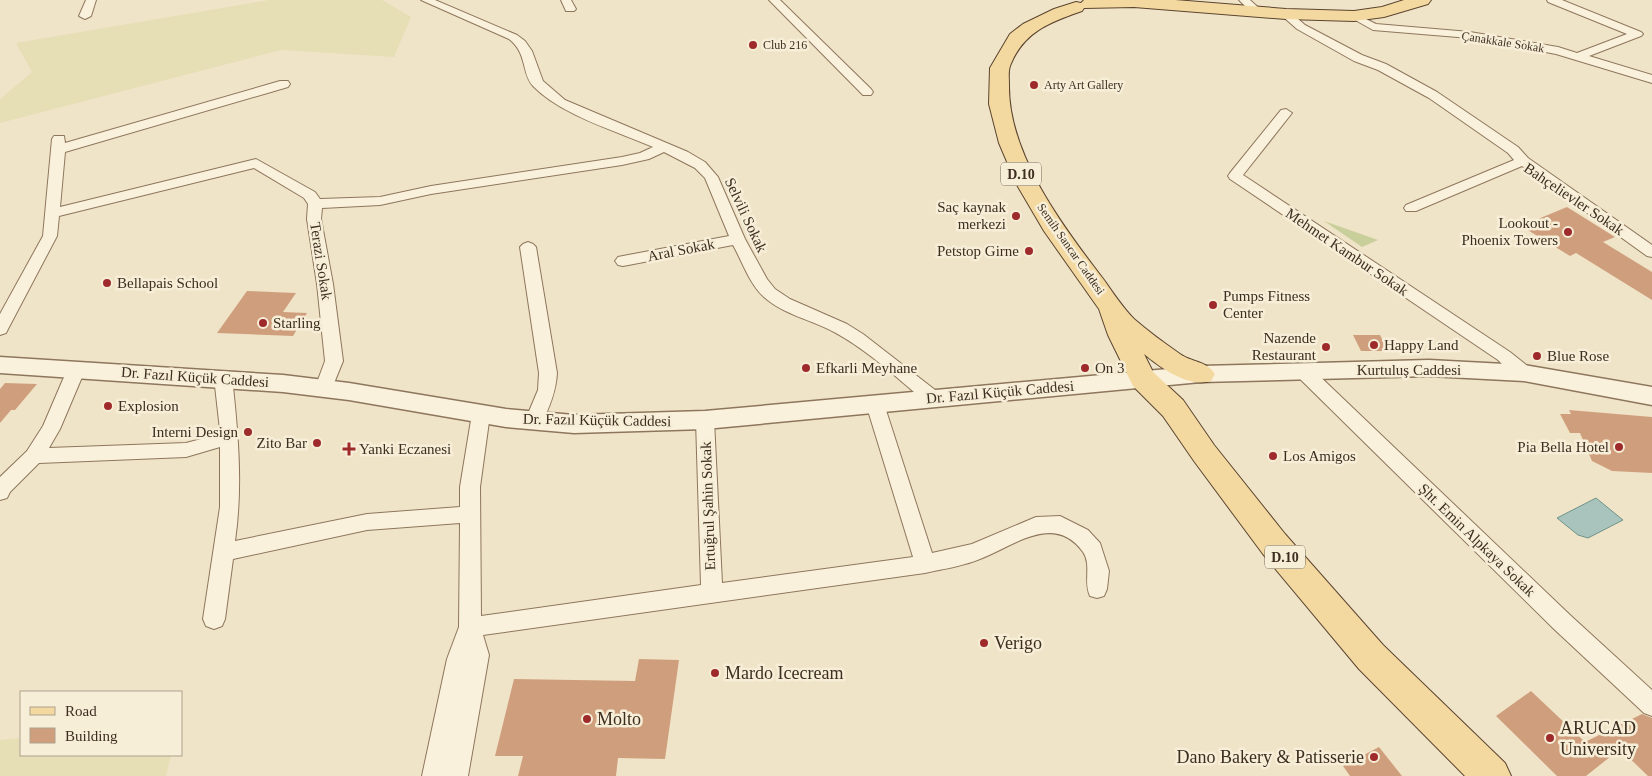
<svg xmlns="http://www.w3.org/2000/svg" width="1652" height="776" font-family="Georgia,serif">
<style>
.farmland{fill:#e6deb5}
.green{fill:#c9cf9b}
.water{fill:#a9c4bc;stroke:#6f938a}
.building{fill:#cf9f7d}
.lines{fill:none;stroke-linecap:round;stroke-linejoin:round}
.minor-casing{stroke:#8d765c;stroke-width:2}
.tertiary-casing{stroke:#8d765c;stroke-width:3}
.primary-casing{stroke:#5b4430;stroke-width:2}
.minor{fill:#faf1dc;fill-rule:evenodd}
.tertiary{fill:#faf1dc;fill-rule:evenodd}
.primary{fill:#f3d9a0;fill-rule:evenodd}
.poi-dot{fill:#9e2a2b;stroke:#f7eed8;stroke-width:2}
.labels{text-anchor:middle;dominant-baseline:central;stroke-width:5;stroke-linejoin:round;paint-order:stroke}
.far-street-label{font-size:12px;fill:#3d2e20;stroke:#f7eed8}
.far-poi-label{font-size:12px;fill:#3d2e20;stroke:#f7eed8;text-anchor:start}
.shield{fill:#f7eed8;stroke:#756857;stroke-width:1}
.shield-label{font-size:14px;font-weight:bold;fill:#3d2e20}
.street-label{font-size:15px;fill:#3d2e20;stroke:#f7eed8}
.poi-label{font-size:15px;fill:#3d2e20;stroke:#f7eed8;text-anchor:start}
.near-poi-label{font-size:18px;fill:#3d2e20;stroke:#f7eed8;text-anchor:start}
</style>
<rect width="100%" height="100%" fill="#f0e4c8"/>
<!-- farmland -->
<g class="farmland">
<path d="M269,0H382L411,17L394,57L281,50L0,123V99L32,72L16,43Z"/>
<path d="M21,738V755H171L166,776H0V740Z"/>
</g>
<!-- green -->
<path class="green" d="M1324,221L1378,240L1362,247Z"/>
<!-- water -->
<path class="water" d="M1596,498L1623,520L1588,538L1578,535L1557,518Z"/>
<!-- building -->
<g class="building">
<path d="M1567,207L1615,237L1603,242L1652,272V300L1576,253L1570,256L1521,226Z"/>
<path d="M247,291L296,293L283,312L307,313L293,336L217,333Z"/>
<path d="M1353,335H1380L1382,339H1387L1394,351H1361Z"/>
<path d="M5,383L37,384L15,410H11L0,423V389Z"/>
<path d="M1569,410L1652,417V473L1612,471L1592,461L1580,433H1570L1560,414H1571Z"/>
<path d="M639,659L679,660L665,759L618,758L616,776H518L523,756H495L514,679L635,681Z"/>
<path d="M1531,691L1585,742L1642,714L1652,718V776H1648L1620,749L1586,776H1557L1496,716Z"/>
<path d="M1379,747L1402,776H1350L1343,766Z"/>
</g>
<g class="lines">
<defs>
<g id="minor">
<path d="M86,0H96L91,16L85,19L79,16Z"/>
<path d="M421,0H435L517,35L525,41L532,51L543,81L565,100L688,152L705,162L718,177L745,239L767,279L775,289L790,299L847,324L863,334L939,393L942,398L939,403L933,405L927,403C898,379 869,351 836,333C813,320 784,315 764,297C750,285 742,261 733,245L623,266L618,265L615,261L618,257L623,256L729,236L705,178L695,168L664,152L649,159L622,165L431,194L380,205L322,208L321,219L333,284L343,361L330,393L324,395L318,393L315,388L325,361L317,284L307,219L308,204L304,198L254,168L59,216L57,236L8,329L6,333L0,335V314L43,236L52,139L54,136H64L65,143L280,81H288L290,84L288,87L65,152L60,207L256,159L315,192L320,199L380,197L431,186L622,157L640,153L653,147C616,131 561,115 533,86C521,73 528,54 509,39Z"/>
<path d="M561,0H571L576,9L574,11H566Z"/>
<path d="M769,0H780L871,89L873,92L871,95H863Z"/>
<path d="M1239,0H1250L1261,10L1259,12H1251Z"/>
<path d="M1547,0H1562L1641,32L1643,34L1641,36L1589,56L1652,75V83L1556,54L1470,38L1373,30L1348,16L1354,13L1376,24L1470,32L1558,47L1577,53L1627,34L1548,2Z"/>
<path d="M1286,11L1290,12L1305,25L1362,55L1386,64L1437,92L1518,147L1528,158L1652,245V257L1647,256L1522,166L1416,211H1406L1404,208L1406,205L1514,160L1508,153L1429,98L1378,70L1354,61L1297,29L1280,14Z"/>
<path d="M1286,109L1292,113L1243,175L1510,352L1530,368L1533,373L1530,378C1517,382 1507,369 1498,360L1230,179L1228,176L1230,173L1281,110Z"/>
<path d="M528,242L533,244L536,247L557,373C556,392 549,409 540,426L534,428L528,426L525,421L538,390L539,373L520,247L523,244Z"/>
<path d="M76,364L82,365L85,370L60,429L49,448L186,443L205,438L220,430L214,377L217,372L223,371L229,372L232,377C238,432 243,486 235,541L367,514L460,507V487L472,414L475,409L481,407L487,409L490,414L480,487L481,616L701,585L696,420L699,415L705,413L711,415L714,420L722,583L913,557L866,404L869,399L875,397L881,399L884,404L932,553L972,544L1036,517L1060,516L1088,530L1100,543L1109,571L1107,589L1104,596L1097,598L1090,596C1083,582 1092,565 1083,552C1054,512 1014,546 980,559C963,566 943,569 925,573L483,635L489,655L468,776H422L447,659L459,627L460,523L367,530L233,559L225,619L222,626L214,629L206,626L203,619L220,507V447L186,457L39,463L10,492L7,498L0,500V477L27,451L43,426L67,370L70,365Z"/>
<path d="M1304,366L1310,367L1570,615L1652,690V716L1644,713L1554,629L1298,377L1295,372L1298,367Z"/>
</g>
<path id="tertiary" d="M0,357L283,375L349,383L506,409L574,415L705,411L1201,366L1429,360L1524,365L1652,387V405L1524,381L1429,376L1201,382L705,429L574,433L506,427L349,400L283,392L0,373Z"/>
<path id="primary" d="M1084,0H1175L1286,9L1354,11L1382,7L1404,0H1431L1428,4L1384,17L1354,21L1286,19L1134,7L1084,8L1082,11C1050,22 1023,32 1010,66C1008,72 1009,79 1009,85C1008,154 1063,227 1104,280C1113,293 1123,308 1134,319C1148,331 1164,343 1180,354C1191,362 1207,361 1215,374L1211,381C1188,388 1161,368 1144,354L1153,372L1183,400L1214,445L1285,534L1383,645L1505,763L1511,776H1465L1359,669L1263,554L1194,461L1163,416L1133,386L1108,335L1099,309L1044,231L1017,185L999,143L989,104L990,68L1010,34L1023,24L1054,9L1076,2L1081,3Z"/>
</defs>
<!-- minor casing -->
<use href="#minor" class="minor-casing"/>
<!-- tertiary casing -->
<use href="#tertiary" class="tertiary-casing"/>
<!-- primary casing -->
<use href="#primary" class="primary-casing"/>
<!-- minor -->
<use href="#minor" class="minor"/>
<!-- tertiary -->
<use href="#tertiary" class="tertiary"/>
<!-- primary -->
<use href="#primary" class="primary"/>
</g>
<!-- markers -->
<g class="poi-dot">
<circle cx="753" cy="45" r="5"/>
<circle cx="1034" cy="85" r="5"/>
<circle cx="1016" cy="216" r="5"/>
<circle cx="1568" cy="232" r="5"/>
<circle cx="1029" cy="251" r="5"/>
<circle cx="107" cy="283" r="5"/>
<circle cx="1213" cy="305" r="5"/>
<circle cx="263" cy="323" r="5"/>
<circle cx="1374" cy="345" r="5"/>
<circle cx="1326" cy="347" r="5"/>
<circle cx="1537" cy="356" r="5"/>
<circle cx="806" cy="368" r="5"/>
<circle cx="1085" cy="368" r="5"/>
<circle cx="108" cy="406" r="5"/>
<circle cx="248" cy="432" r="5"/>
<circle cx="317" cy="443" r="5"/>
<circle cx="1619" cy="447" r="5"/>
<path d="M346.5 441.5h5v5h5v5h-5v5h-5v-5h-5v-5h5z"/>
<circle cx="1273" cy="456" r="5"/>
<circle cx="984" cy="643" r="5"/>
<circle cx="715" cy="673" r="5"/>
<circle cx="587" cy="719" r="5"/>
<circle cx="1550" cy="738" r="5"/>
<circle cx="1374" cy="757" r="5"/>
</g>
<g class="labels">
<!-- far-street labels -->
<g class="far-street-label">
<text transform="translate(1503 42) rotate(9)">Çanakkale Sokak</text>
<text transform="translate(1071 249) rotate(55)">Semih Sancar Caddesi</text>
</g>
<!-- far-poi labels -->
<g class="far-poi-label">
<text x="763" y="45">Club 216</text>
<text x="1044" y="85">Arty Art Gallery</text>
</g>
<!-- shield labels -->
<g class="shield">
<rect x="1001" y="162.5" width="40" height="23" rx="4"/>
<rect x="1265" y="545.5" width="40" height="23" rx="4"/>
</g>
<g class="shield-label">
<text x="1021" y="174">D.10</text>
<text x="1285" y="557">D.10</text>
</g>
<!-- street labels -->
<g class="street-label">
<text transform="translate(1574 199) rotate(34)">Bahçelievler Sokak</text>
<text transform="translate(746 215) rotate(65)">Selvili Sokak</text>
<text transform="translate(681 250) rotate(-11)">Aral Sokak</text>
<text transform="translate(1347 252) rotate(34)">Mehmet Kambur Sokak</text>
<text transform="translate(321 261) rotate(81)">Terazi Sokak</text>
<text x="1409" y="370">Kurtuluş Caddesi</text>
<text transform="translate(195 377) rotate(4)">Dr. Fazıl Küçük Caddesi</text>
<text transform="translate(1000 392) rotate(-5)">Dr. Fazıl Küçük Caddesi</text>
<text transform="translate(597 420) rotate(1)">Dr. Fazıl Küçük Caddesi</text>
<text transform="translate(708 506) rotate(-92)">Ertuğrul Şahin Sokak</text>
<text transform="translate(1477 540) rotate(44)">Şht. Emin Alpkaya Sokak</text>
</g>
<!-- poi labels -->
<g class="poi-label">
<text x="1006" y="207" text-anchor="end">Saç kaynak<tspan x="1006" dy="17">merkezi</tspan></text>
<text x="1558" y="223" text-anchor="end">Lookout -<tspan x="1558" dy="17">Phoenix Towers</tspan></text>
<text x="1019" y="251" text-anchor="end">Petstop Girne</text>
<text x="117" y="283">Bellapais School</text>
<text x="1223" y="296">Pumps Fitness<tspan x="1223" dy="17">Center</tspan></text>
<text x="273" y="323">Starling</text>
<text x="1316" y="338" text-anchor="end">Nazende<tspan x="1316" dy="17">Restaurant</tspan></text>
<text x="1384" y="345">Happy Land</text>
<text x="1547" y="356">Blue Rose</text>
<text x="816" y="368">Efkarli Meyhane</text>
<text x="1095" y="368">On 3</text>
<text x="118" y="406">Explosion</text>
<text x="238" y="432" text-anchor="end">Interni Design</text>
<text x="307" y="443" text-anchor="end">Zito Bar</text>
<text x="1609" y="447" text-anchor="end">Pia Bella Hotel</text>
<text x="359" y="449">Yanki Eczanesi</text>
<text x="1283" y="456">Los Amigos</text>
</g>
<!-- near-poi labels -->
<g class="near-poi-label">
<text x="994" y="643">Verigo</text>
<text x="725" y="673">Mardo Icecream</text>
<text x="597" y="719">Molto</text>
<text x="1560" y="728">ARUCAD<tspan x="1560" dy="21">University</tspan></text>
<text x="1364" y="757" text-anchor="end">Dano Bakery &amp; Patisserie</text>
</g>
</g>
<!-- legend -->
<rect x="20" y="691" width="162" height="65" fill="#f7eed8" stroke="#ada18e"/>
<rect x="30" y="707" width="25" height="8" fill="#f3d9a0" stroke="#ada18e"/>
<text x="65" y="716" font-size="15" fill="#3d2e20">Road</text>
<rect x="30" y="728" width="25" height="15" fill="#cf9f7d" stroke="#ada18e"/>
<text x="65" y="741" font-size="15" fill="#3d2e20">Building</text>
</svg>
